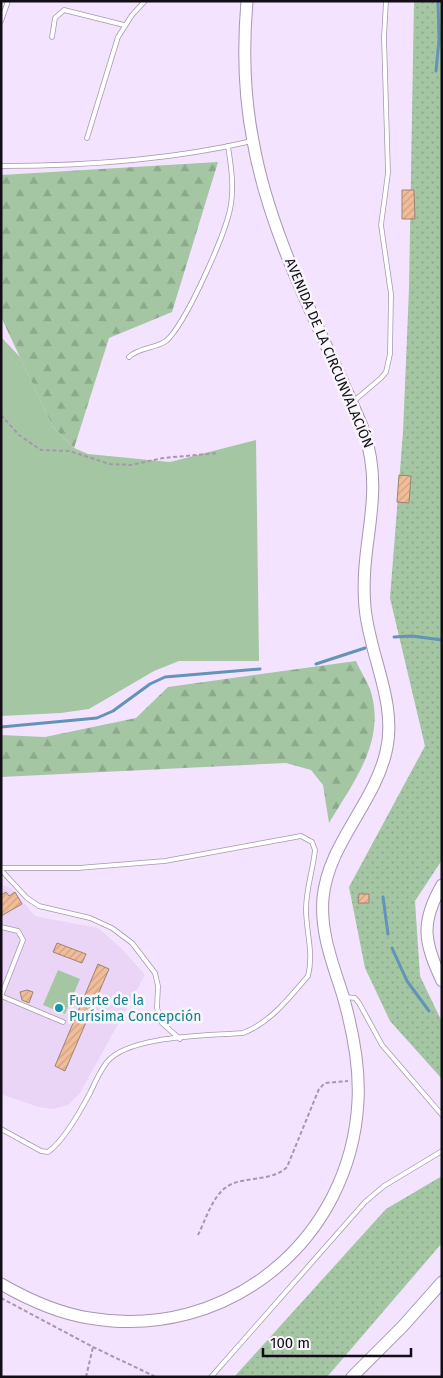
<svg xmlns="http://www.w3.org/2000/svg" width="443" height="1378" font-family="'Fira Sans',sans-serif">
<style>
.built{fill:#ead5f6}
.grass{fill:url(#grass-dots)}
.forest{fill:url(#forest-firs)}
.green{fill:#a4c6a3}
.lines{fill:none;stroke-linecap:round;stroke-linejoin:round}
.stream{stroke:#6293b8;stroke-width:3}
.building{fill:url(#building-hatch);stroke:#9c8372}
.lane-casing{stroke:#a697b0;stroke-width:5.5}
.secondary-casing{stroke:#a697b0;stroke-width:13}
.path{stroke:#a598ad;stroke-width:2;stroke-dasharray:4 2.5;stroke-linecap:butt}
.lane{stroke:#fff;stroke-width:4}
.secondary{stroke:#fff;stroke-width:11}
.culture-dot{fill:#0f9aa8;stroke:#f9f6fb;stroke-width:2}
.labels{text-anchor:middle;dominant-baseline:central;stroke-width:5;stroke-linejoin:round;paint-order:stroke}
.street-label{font-size:14px;fill:#120d16;stroke:#f9f6fb}
.culture-label{font-size:14px;fill:#0d838f;stroke:#f9f6fb;text-anchor:start}
</style>
<defs>
<pattern id="grass-dots" width="8" height="8" patternUnits="userSpaceOnUse" patternTransform="scale(1.25)"><rect width="8" height="8" fill="#a4c6a3"/><path d="M2 2h.1M6 6h.1" fill="none" stroke="#8ca98c" stroke-width="1.8" stroke-linecap="round"/></pattern>
<pattern id="forest-firs" width="22" height="20" patternUnits="userSpaceOnUse" patternTransform="scale(1.25)"><rect width="22" height="20" fill="#a4c6a3"/><path d="M5 1l3.5 6h-7zM16 11l3.5 6h-7z" fill="#8ca98c"/></pattern>
<pattern id="building-hatch" width="6" height="6" patternUnits="userSpaceOnUse" patternTransform="scale(1.25)"><rect width="6" height="6" fill="#f1bd99"/><path d="M-1 1l2-2M0 6l6-6M5 7l2-2" fill="none" stroke="#cea183"/></pattern>
</defs>
<rect width="100%" height="100%" fill="#f4e3fe"/>
<!-- built -->
<path class="built" d="M1,885L11,888L35,916L98,928L121,948L145,975L80,1093L68,1105L54,1109L38,1107L1,1094Z"/>
<!-- grass -->
<g class="grass">
<path d="M414,1H442V860L415,901L420,976L442,1022V1079L390,1021L365,968L349,887L425,746L390,598L403,432L409,289Z"/>
<path d="M442,1176V1243L327,1377H234L386,1209Z"/>
</g>
<!-- forest -->
<g class="forest">
<path d="M218,162L172,312L109,338L74,448L53,427L1,317V175Z"/>
<path d="M356,661C360,670 366,680 370,689C387,740 354,781 329,823L323,785L311,770L286,763L1,777V735L45,737L136,718L168,687Z"/>
</g>
<!-- green -->
<g class="green">
<path d="M1,337L20,357L53,427L74,448L88,454L170,462L256,440L259,661H179L154,671L89,709L61,713L1,716Z"/>
<path d="M58,970L80,979L65,1014L43,1005Z"/>
</g>
<g class="lines">
<!-- stream -->
<g class="stream">
<path d="M436,71L439,40L438,1"/>
<path d="M394,637L412,636L442,640"/>
<path d="M316,664L365,648"/>
<path d="M1,727L97,718L113,711L150,684L165,677L260,669"/>
<path d="M383,897L388,934"/>
<path d="M392,948L407,981L429,1011"/>
</g>
</g>
<!-- building -->
<g class="building">
<path d="M402,190H414L415,219H402Z"/>
<path d="M399,475L411,476L409,503L397,502Z"/>
<path d="M6,892L9,896L15,892L22,904L1,916V895Z"/>
<path d="M359,894H369V903H358Z"/>
<path d="M57,943L86,954L82,963L53,952Z"/>
<path d="M98,964L109,969L65,1071L55,1066Z"/>
<path d="M27,990L33,992L29,1003L22,1000L20,992Z"/>
</g>
<g class="lines">
<defs>
<g id="lane">
<path d="M1,21L8,1"/>
<path d="M52,37L55,18L64,10L124,25"/>
<path d="M87,138L118,37L132,15L145,1"/>
<path d="M1,166C85,166 171,160 252,141"/>
<path d="M129,357C140,346 161,349 170,337C189,315 227,232 231,204C234,185 231,166 228,146"/>
<path d="M354,401L381,378L386,372L390,354L391,294L381,225L388,173L384,37L386,1"/>
<path d="M1,868H78L165,861L301,836L312,842L315,850C313,870 306,889 306,909C306,932 314,953 308,976C290,997 270,1023 243,1033C209,1036 129,1035 107,1062C100,1071 95,1082 90,1093C81,1110 64,1141 48,1152L41,1151L1,1129"/>
<path d="M1,870L27,898L39,906L90,918L112,928L132,943L155,973L158,986L157,1008L162,1023L180,1039"/>
<path d="M1,927L18,931L23,940L1,996"/>
<path d="M1,996L63,1022"/>
<path d="M346,997L355,998L359,1003L382,1045L442,1115"/>
<path d="M211,1377L365,1202L384,1186L442,1151"/>
</g>
<g id="secondary">
<path d="M442,885C420,923 424,942 442,981"/>
<path d="M1,1284C29,1300 57,1313 89,1318C227,1342 351,1240 358,1101C360,1065 353,1031 343,996C333,964 320,933 323,898C328,844 374,804 386,752C398,703 369,655 365,607C359,542 386,498 364,431C325,336 271,243 253,141C244,95 243,47 247,1"/>
<path d="M352,1377L403,1326L442,1282"/>
</g>
</defs>
<!-- lane casing -->
<use href="#lane" class="lane-casing"/>
<!-- secondary casing -->
<use href="#secondary" class="secondary-casing"/>
<!-- path -->
<g class="path">
<path d="M1,415L19,435L41,450L69,451L110,464L131,465L163,458L218,453"/>
<path d="M198,1235C205,1221 212,1198 225,1188C241,1175 271,1183 287,1167L319,1089L325,1083L348,1081"/>
<path d="M1,1298L93,1347L156,1377"/>
<path d="M86,1377L93,1347"/>
</g>
<!-- lane -->
<use href="#lane" class="lane"/>
<!-- secondary -->
<use href="#secondary" class="secondary"/>
</g>
<!-- markers -->
<circle class="culture-dot" cx="59" cy="1008" r="5"/>
<g class="labels">
<!-- street labels -->
<g class="street-label">
<text transform="translate(329 353) rotate(67)">AVENIDA DE LA CIRCUNVALACIÓN</text>
</g>
<!-- culture labels -->
<g class="culture-label">
<text x="69" y="1000">Fuerte de la<tspan x="69" dy="16">Purísima Concepción</tspan></text>
</g>
</g>
<!-- border -->
<rect width="443" height="1378" fill="none" stroke="#120d16" stroke-width="5"/>
<!-- scale -->
<path d="M263 1348v8h148v-8" fill="none" stroke="#120d16" stroke-width="2.5"/>
<text x="270" y="1348" font-size="15" fill="#120d16" stroke="#f9f6fb" stroke-width="4" paint-order="stroke">100 m</text>
</svg>
